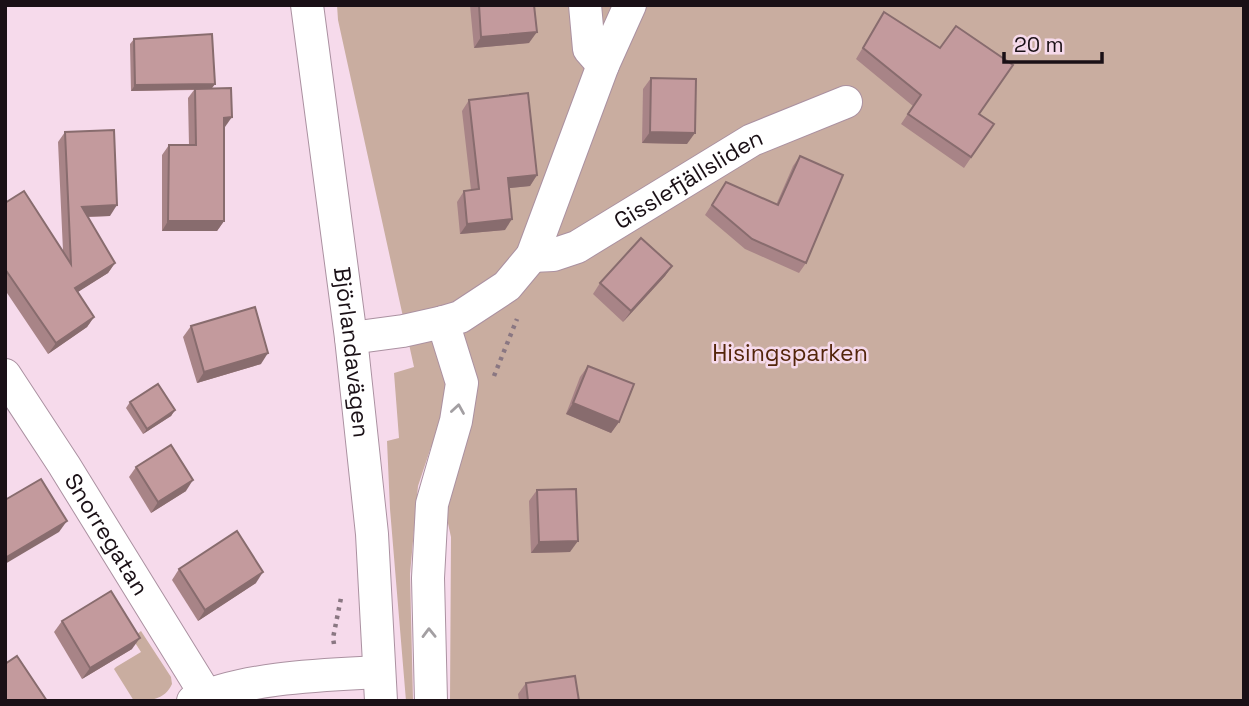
<svg xmlns="http://www.w3.org/2000/svg" width="1249" height="706" font-family="'Space Grotesk',sans-serif">
<style>
.green{fill:#c9ada0}
.lines{fill:none;stroke-linecap:round;stroke-linejoin:round}
.minor-casing{stroke:#ab91a1;stroke-width:34}
.path{stroke:#8a7782;stroke-width:4.5;stroke-dasharray:3.5 5;stroke-linecap:butt}
.minor{stroke:#fff;stroke-width:32}
.wall{fill:#a88487}
.shaded-wall{fill:#886c6e}
.building{fill:#c39a9d;stroke:#886c6e;stroke-width:2}
.oneway{stroke:#a39fa2}
.labels{text-anchor:middle;dominant-baseline:central;stroke-width:5;stroke-linejoin:round;paint-order:stroke}
.street-label{font-size:23px;fill:#1a1016;stroke:#f6daeb}
.park-label{font-size:23px;fill:#53250a;stroke:#f6daeb}
</style>
<rect width="100%" height="100%" fill="#f6daeb"/>
<!-- green -->
<g class="green">
<path d="M337,5H1244V701H450L451,537L431,447L418,486L410,574L413,701H406L390,509L387,441L399,438L394,373L414,367L338,20Z"/>
<path d="M141,631L171,677L172,684C165,700 149,701 134,701L114,669L116,667L141,652L132,638Z"/>
</g>
<g class="lines">
<defs>
<g id="minor">
<path id="s1" d="M307,5L351,338L372,534L381,701"/>
<path d="M585,5L589,49L603,65"/>
<path id="s2" d="M532,256L553,255L577,247L752,140L846,102"/>
<path d="M351,338L403,331L443,322L460,317L507,286L532,256L603,65L630,5"/>
<path id="s3" d="M5,375L64,465L206,695"/>
<path d="M193,701C246,677 322,675 379,672"/>
<path d="M431,701L428,578L432,504L456,421L462,383L443,322"/>
</g>
</defs>
<!-- minor casing -->
<use href="#minor" class="minor-casing"/>
<!-- path -->
<g class="path">
<path d="M494,376L517,319"/>
<path d="M334,644L333,638L341,598"/>
</g>
<!-- minor -->
<use href="#minor" class="minor"/>
</g>
<!-- wall -->
<g class="wall">
<path d="M470,5H534L529,43L474,48Z"/>
<path d="M884,12L979,114L994,124L964,168L901,124L913,106L856,59Z"/>
<path d="M134,39L215,84L212,88L225,127H224V221L217,231H162V155L169,145H189L188,98L194,90L131,91L130,44Z"/>
<path d="M651,78L687,144L642,143L643,89Z"/>
<path d="M469,100L537,175L530,186L509,188L505,230L460,234L457,202L464,191L471,190L462,111Z"/>
<path d="M65,132L110,216L88,217L115,263L108,273L77,292L94,317L87,327L48,354L5,290V203L63,251L58,142Z"/>
<path d="M800,156L806,263L799,273L745,249L705,215L726,182L776,205L793,166Z"/>
<path d="M672,266L665,276L623,322L593,294L600,283Z"/>
<path d="M191,326L261,364L197,383L183,337Z"/>
<path d="M588,366L619,422L611,433L566,414L580,377Z"/>
<path d="M130,402L175,410L171,416L143,434L126,408Z"/>
<path d="M136,467L186,491L151,513L129,477Z"/>
<path d="M537,490L570,552L531,553L529,501Z"/>
<path d="M179,569L256,583L198,621L172,580Z"/>
<path d="M62,621L132,649L82,679L54,632Z"/>
<path d="M526,683L579,701H519L518,694Z"/>
</g>
<!-- shaded-wall -->
<g class="shaded-wall">
<path d="M537,32L529,43L474,48L481,37Z"/>
<path d="M215,84L211,89L131,91L135,85Z"/>
<path d="M232,117L225,127H217L224,118Z"/>
<path d="M650,132L695,133L687,144L642,143Z"/>
<path d="M537,175L530,186L501,189L508,178Z"/>
<path d="M117,205L110,216L74,217L82,207Z"/>
<path d="M512,219L505,230L460,234L467,224Z"/>
<path d="M168,221H224L217,231H162Z"/>
<path d="M115,263L108,273L67,299L75,288Z"/>
<path d="M672,266L665,276L623,322L631,311Z"/>
<path d="M94,317L87,327L48,354L56,343Z"/>
<path d="M268,353L261,364L197,383L204,372Z"/>
<path d="M573,403L619,422L611,433L566,414Z"/>
<path d="M175,410L171,416L143,434L147,429Z"/>
<path d="M193,480L186,491L151,513L158,502Z"/>
<path d="M67,521L59,532L5,564V558Z"/>
<path d="M578,541L570,552L531,553L539,542Z"/>
<path d="M263,572L256,583L198,621L205,610Z"/>
<path d="M140,638L132,649L82,679L90,668Z"/>
</g>
<!-- building -->
<g class="building">
<path d="M479,5H534L537,32L481,37Z"/>
<path d="M884,12L940,48L956,26L1013,65L979,114L994,124L971,157L908,114L921,95L863,48Z"/>
<path d="M212,34L215,84L135,85L134,39Z"/>
<path d="M651,78L696,79L695,133L650,132Z"/>
<path d="M231,88L232,117L224,118V221H168L169,145H196L195,89Z"/>
<path d="M528,93L537,175L508,178L512,219L467,224L464,191L479,189L469,100Z"/>
<path d="M114,130L117,205L82,207L115,263L75,288L94,317L56,343L5,269V203L24,191L71,264L65,132Z"/>
<path d="M800,156L843,175L806,263L752,239L712,205L726,182L778,205Z"/>
<path d="M641,238L672,266L631,311L600,283Z"/>
<path d="M255,307L268,353L204,372L191,326Z"/>
<path d="M588,366L634,384L619,422L573,403Z"/>
<path d="M158,384L175,410L147,429L130,402Z"/>
<path d="M171,445L193,480L158,502L136,467Z"/>
<path d="M41,479L67,521L5,558V500Z"/>
<path d="M576,489L578,541L539,542L537,490Z"/>
<path d="M237,531L263,572L205,610L179,569Z"/>
<path d="M111,591L140,638L90,668L62,621Z"/>
<path d="M17,656L47,701H5V664Z"/>
<path d="M575,676L579,701H528L526,683Z"/>
</g>
<!-- one-way arrows -->
<defs><path id="oneway-chevron" d="M-2-3.5L2.5 0L-2 3.5" fill="none" stroke-width="1.6" stroke-linecap="round" stroke-linejoin="round" transform="scale(1.75)"/></defs>
<g class="oneway">
<use href="#oneway-chevron" transform="translate(458 409) rotate(-81)"/>
<use href="#oneway-chevron" transform="translate(429 633) rotate(-91)"/>
</g>
<g class="labels">
<!-- street labels -->
<g class="street-label">
<text stroke="none"><textPath href="#s2" startOffset="177">Gisslefjällsliden</textPath></text>
<text stroke="none"><textPath href="#s1" startOffset="350">Björlandavägen</textPath></text>
<text stroke="none"><textPath href="#s3" startOffset="189">Snorregatan</textPath></text>
</g>
<!-- park labels -->
<g class="park-label">
<text x="790" y="353">Hisingsparken</text>
</g>
</g>
<!-- border -->
<rect width="1249" height="706" fill="none" stroke="#1a1016" stroke-width="14"/>
<!-- scale -->
<path d="M1004 52v10h98v-10" fill="none" stroke="#1a1016" stroke-width="3.5"/>
<text x="1014" y="52" font-size="21" fill="#1a1016" stroke="#f6daeb" stroke-width="5" paint-order="stroke">20 m</text>
</svg>
